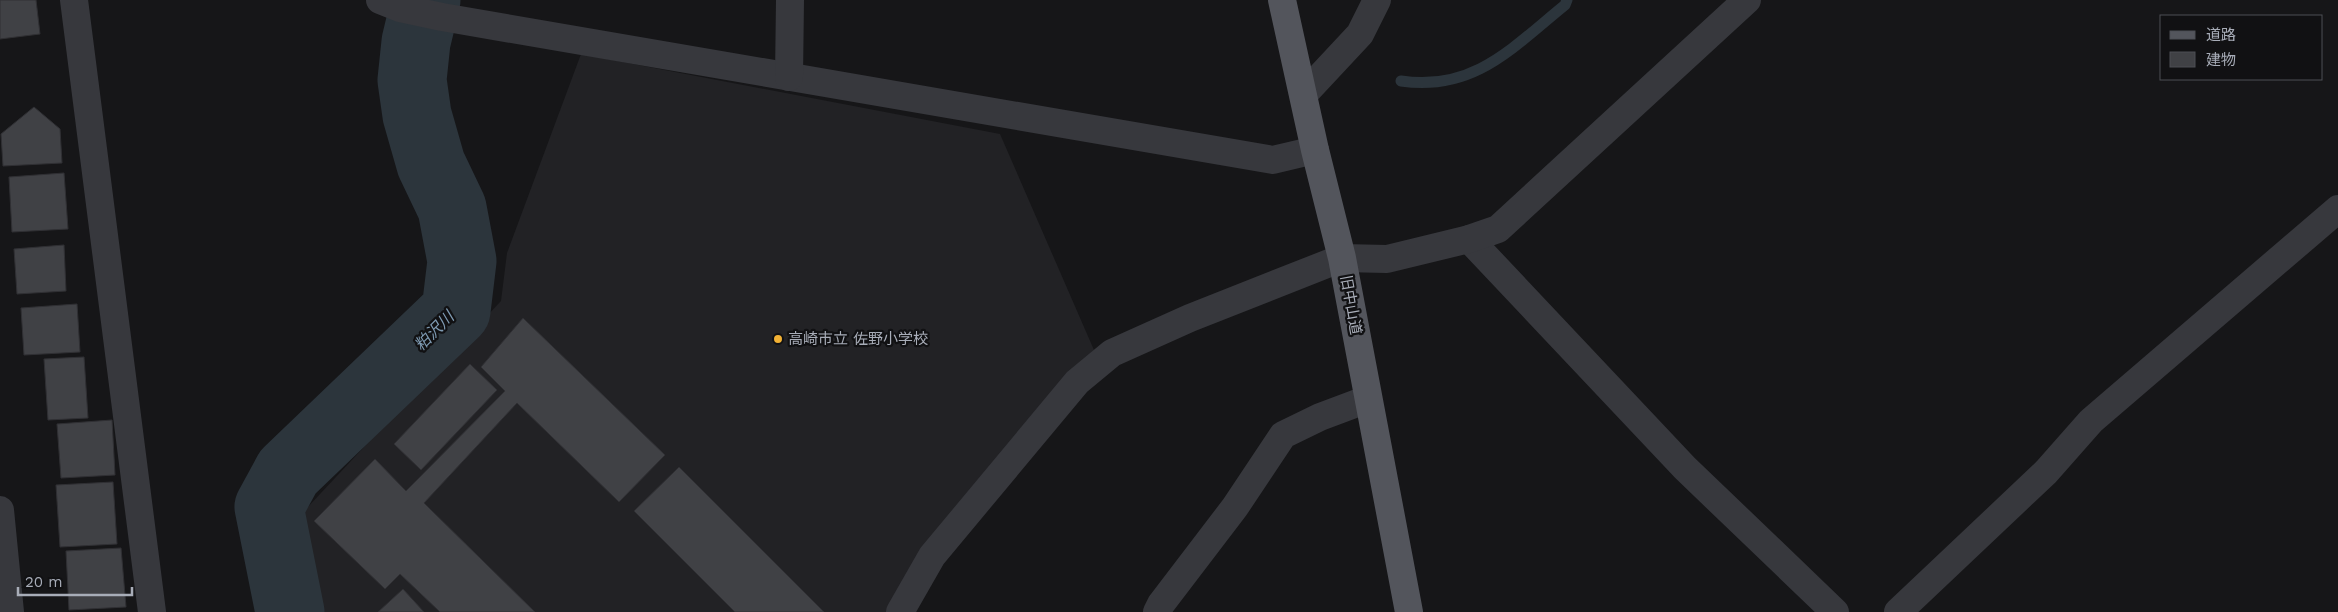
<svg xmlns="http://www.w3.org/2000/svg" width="2338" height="612" font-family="'Work Sans','Noto Sans JP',sans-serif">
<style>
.built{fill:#222225}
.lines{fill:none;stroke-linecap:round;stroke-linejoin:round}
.stream{stroke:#2c353c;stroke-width:11}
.river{stroke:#2c353c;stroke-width:69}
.building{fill:#404145;stroke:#303034}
.minor{stroke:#37383d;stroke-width:28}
.major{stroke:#53555c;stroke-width:28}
.poi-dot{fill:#f2b134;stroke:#111113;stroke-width:2}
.labels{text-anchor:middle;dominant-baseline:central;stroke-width:4.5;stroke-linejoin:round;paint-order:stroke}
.street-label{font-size:15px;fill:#a8adb8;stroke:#111113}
.poi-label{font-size:15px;fill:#a8adb8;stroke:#111113;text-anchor:start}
.water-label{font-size:16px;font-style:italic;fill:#7f9bb3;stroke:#111113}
</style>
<rect width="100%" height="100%" fill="#161618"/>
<!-- built -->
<path class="built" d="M581,54L1000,134L1094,350L1070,375L888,612H306L290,526L501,301L507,253Z"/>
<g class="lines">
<!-- stream -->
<path class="stream" d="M1401,81C1474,92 1513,47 1565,5L1567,0"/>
<!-- river -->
<path class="river" d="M290,612L269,507L288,472L456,311L462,261L452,208L431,164L417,115L412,80L416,42L426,0"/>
</g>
<!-- building -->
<g class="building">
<path d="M0,0H36L40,34L0,39Z"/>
<path d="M34,107L60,129L62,163L3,166L1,134Z"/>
<path d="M64,173L68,229L12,232L9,177Z"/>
<path d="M64,245L66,291L17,294L14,249Z"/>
<path d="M77,304L80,352L24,355L21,308Z"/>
<path d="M523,318L665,455L619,502L517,403L424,503L535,612H440L400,574L385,589L314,521L375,459L406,491L505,391L481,367Z"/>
<path d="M84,357L88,418L48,420L44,359Z"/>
<path d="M470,364L497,390L421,470L394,444Z"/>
<path d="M112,420L115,475L61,478L57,424Z"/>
<path d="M679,467L824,612H735L634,511Z"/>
<path d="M113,482L117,544L60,547L56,485Z"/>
<path d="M121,548L126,607L69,610L66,551Z"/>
<path d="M403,589L424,612H378Z"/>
</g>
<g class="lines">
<!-- minor -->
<g class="minor">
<path d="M74,0L152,612"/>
<path d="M380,0L400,8L442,17L1273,160L1315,150"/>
<path d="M789,77L790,0"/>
<path d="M1304,94L1360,34L1377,0"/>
<path d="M1469,239L1685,468L1835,612"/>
<path d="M0,510L10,612"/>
<path d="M900,612L932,556L1077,382L1112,353L1190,318L1342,258L1387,259L1469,239L1498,229L1747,0"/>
<path d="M1157,612L1161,604L1235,507L1283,435L1320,417L1368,399"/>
<path d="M1898,612L2046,472L2091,421L2338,209"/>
</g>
<!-- major -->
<path class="major" d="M1282,0L1315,150L1342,258L1409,612"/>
</g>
<!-- markers -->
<circle class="poi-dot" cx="778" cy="339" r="5"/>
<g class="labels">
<!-- street labels -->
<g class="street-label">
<text transform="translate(1351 305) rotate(80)">旧中山道</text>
</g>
<!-- poi labels -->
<g class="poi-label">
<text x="788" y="339">高崎市立 佐野小学校</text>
</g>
<!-- water labels -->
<g class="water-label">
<text transform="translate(434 331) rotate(-45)">粕沢川</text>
</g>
</g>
<!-- legend -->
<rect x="2160" y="15" width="162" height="65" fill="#111113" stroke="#4d4f55"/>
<rect x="2170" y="31" width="25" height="8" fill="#53555c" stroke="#4d4f55"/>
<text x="2206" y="40" font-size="15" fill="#a8adb8">道路</text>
<rect x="2170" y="52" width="25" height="15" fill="#404145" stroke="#4d4f55"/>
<text x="2206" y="65" font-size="15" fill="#a8adb8">建物</text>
<!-- scale -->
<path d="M18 587v8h114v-8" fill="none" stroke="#a8adb8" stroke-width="2.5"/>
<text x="25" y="587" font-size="15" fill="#a8adb8" stroke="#111113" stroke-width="4" paint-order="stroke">20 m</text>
</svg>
